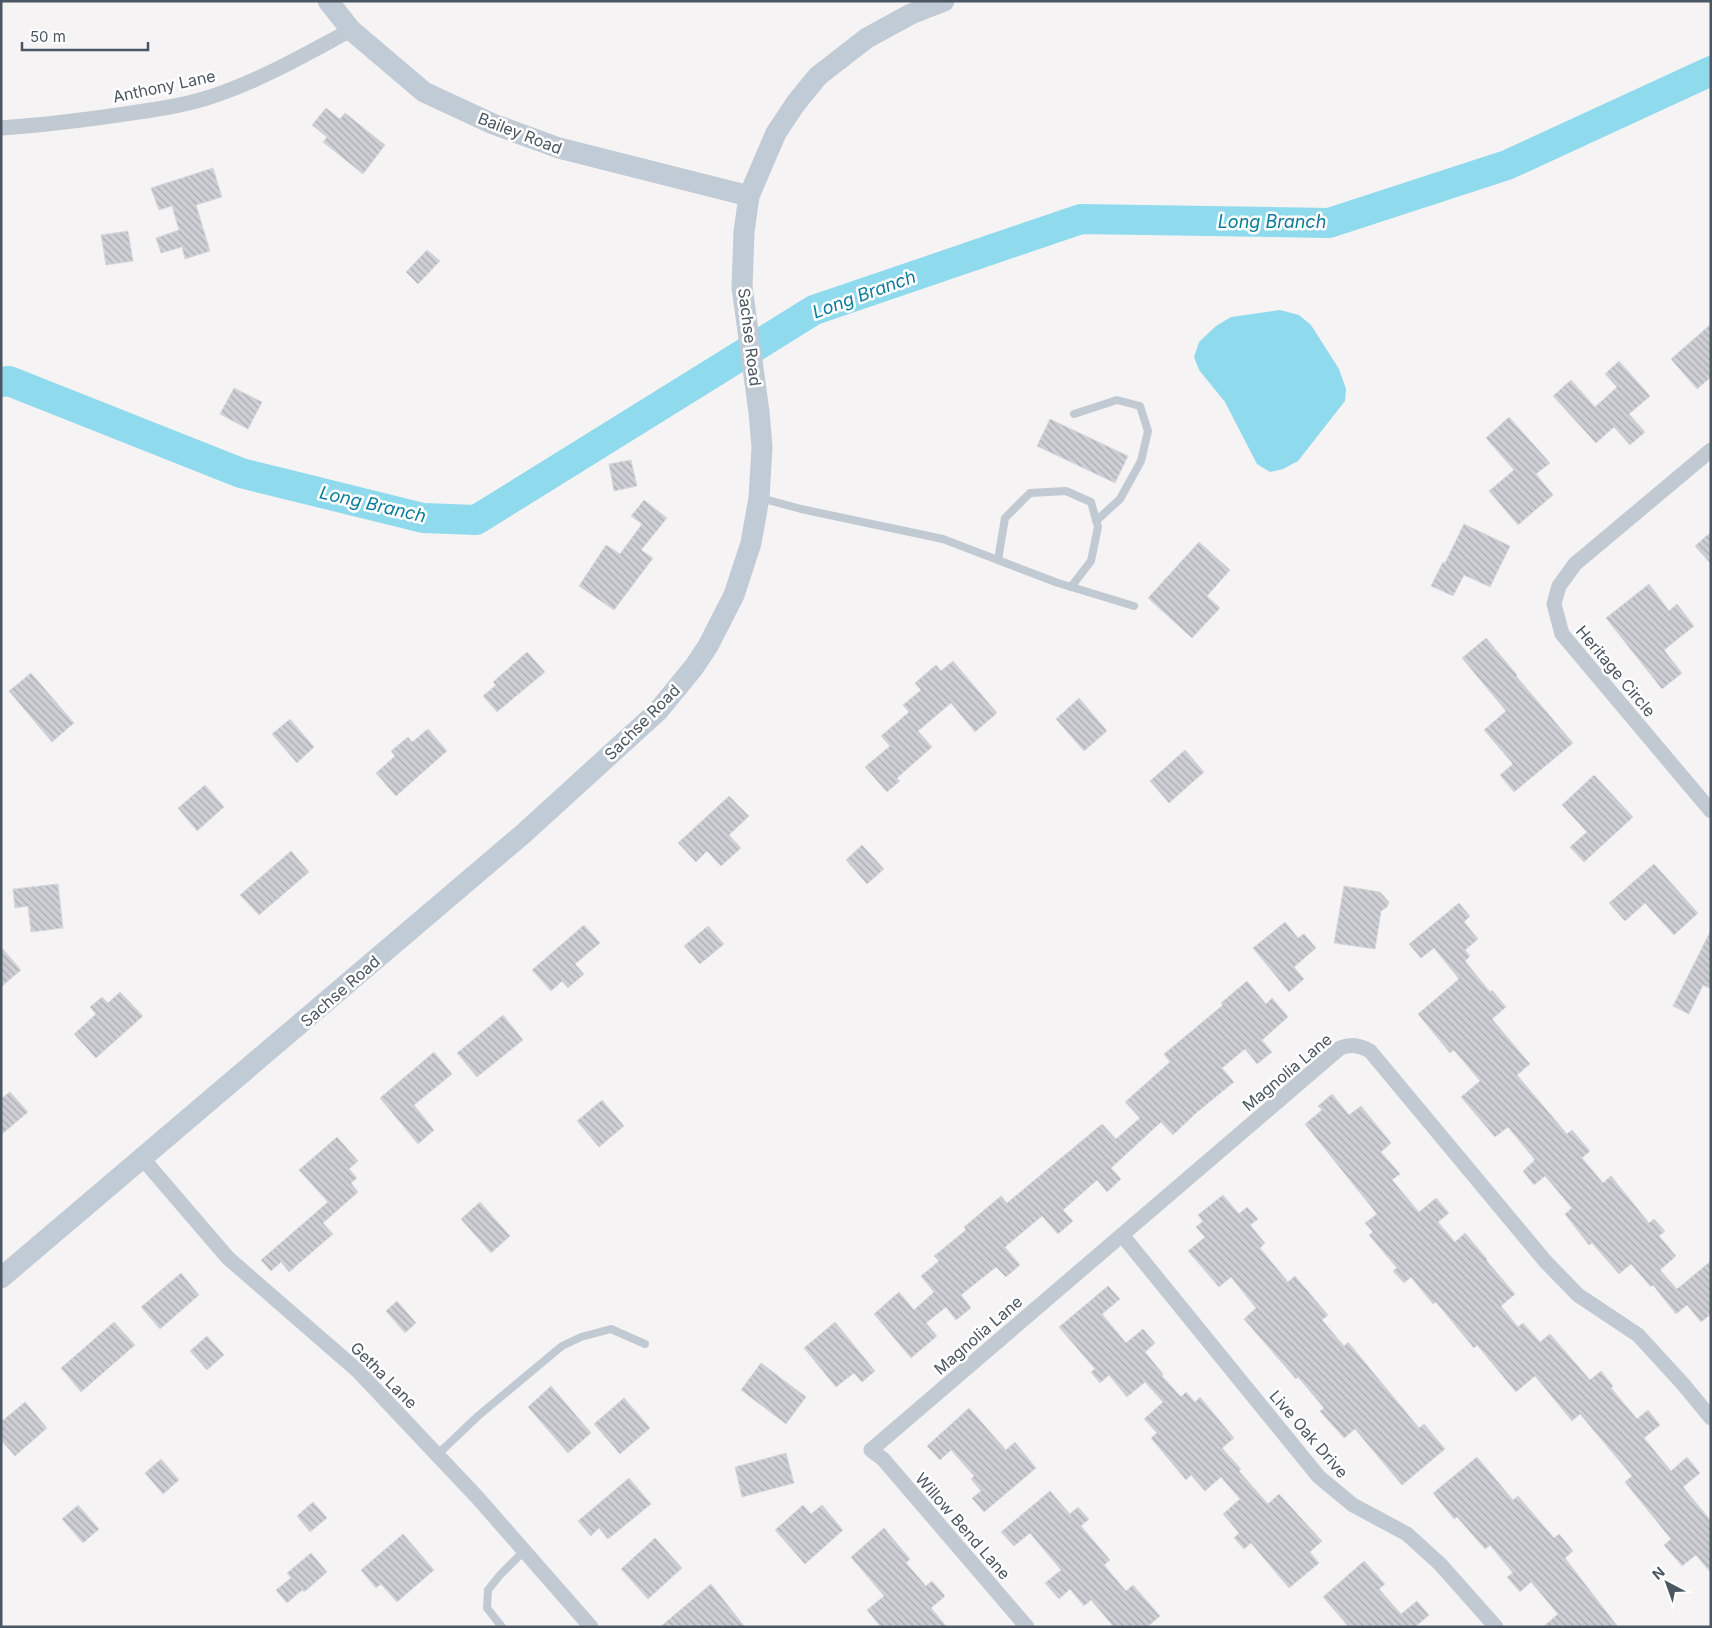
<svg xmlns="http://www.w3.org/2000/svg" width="1712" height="1628" font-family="Inter,sans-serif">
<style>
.water{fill:#90daee}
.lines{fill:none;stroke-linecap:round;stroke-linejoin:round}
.river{stroke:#90daee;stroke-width:30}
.building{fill:url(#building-back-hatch);stroke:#d7d9de}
.lane{stroke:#c1cad2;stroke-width:8}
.street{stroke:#c1cad2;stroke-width:15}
.secondary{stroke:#c1cbd6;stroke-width:21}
.labels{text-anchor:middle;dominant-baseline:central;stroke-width:5;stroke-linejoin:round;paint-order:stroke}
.street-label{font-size:16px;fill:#4a5661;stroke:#fff}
.water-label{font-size:18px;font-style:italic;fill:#0c7c9b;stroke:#fff}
</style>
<defs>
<pattern id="building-back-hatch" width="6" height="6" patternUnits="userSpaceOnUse" patternTransform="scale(1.25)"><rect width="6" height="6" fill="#cdcfd5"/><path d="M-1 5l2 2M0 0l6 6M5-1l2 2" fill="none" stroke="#a8abb0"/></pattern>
</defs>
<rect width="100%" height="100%" fill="#f5f3f3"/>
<!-- water -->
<path class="water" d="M1280,310L1299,315L1311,325L1339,369L1346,389L1345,401L1298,461L1283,469L1270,472L1257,464L1225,402L1199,370L1194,357L1199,342L1216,326L1231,317Z"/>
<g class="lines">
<!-- river -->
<path class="river" d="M1,382L9,381L241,473L423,518L476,520L814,310L1081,219L1329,223L1507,165L1711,71"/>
</g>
<!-- building -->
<g class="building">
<path d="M326,108L340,119L345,113L385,145L363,174L323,142L327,137L312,125Z"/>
<path d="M213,168L222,197L196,205L210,251L185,259L182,247L161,253L156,238L179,230L172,206L159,210L151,188Z"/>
<path d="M128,231L133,261L106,265L101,235Z"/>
<path d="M427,250L440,261L418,284L406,272Z"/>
<path d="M1711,324V377L1697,389L1671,359Z"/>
<path d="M1619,361L1650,396L1629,414L1645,432L1630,445L1614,427L1596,443L1553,396L1571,380L1595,407L1617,387L1605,374Z"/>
<path d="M234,388L262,402L248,429L220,414Z"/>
<path d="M1509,417L1550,463L1536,474L1553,495L1518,525L1489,491L1514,470L1486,438Z"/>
<path d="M1050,419L1128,456L1115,483L1037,446Z"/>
<path d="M631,460L637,486L614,491L609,464Z"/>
<path d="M644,500L667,518L641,550L653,558L614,610L579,586L606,545L620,554L642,524L631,516Z"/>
<path d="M1464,524L1510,546L1490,587L1464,575L1453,596L1431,586L1443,562L1445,563Z"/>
<path d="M1711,532V564L1695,546Z"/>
<path d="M1199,542L1230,570L1207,596L1220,608L1192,638L1148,598Z"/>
<path d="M1649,584L1669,611L1677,604L1694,626L1664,650L1682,673L1662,689L1606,618Z"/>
<path d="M1486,638L1517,675L1516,676L1573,743L1514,792L1500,775L1513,764L1484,730L1506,711L1462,658Z"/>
<path d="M527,652L545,672L497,712L483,696L496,685L493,682Z"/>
<path d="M953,661L997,713L975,732L951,703L918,731L932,747L897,778L900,781L887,792L865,767L890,746L881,736L909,712L903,705L921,690L915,683L936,665L941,671Z"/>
<path d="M31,673L74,723L52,742L9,691Z"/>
<path d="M1079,698L1107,731L1084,751L1056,719Z"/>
<path d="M290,719L314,747L297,763L272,734Z"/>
<path d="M428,729L447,751L396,796L376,773L395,756L391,751L408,737L412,742Z"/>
<path d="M1185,750L1204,772L1169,803L1150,781Z"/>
<path d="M1594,775L1633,817L1584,862L1570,847L1587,832L1562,805Z"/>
<path d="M205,785L224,807L197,831L178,808Z"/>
<path d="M729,796L749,816L729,835L741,848L721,866L707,851L696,862L678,843Z"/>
<path d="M862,845L884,869L867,884L846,860Z"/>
<path d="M291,851L309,872L259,915L240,895Z"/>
<path d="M1654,864L1698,913L1674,935L1645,903L1625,921L1609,903Z"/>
<path d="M58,884L63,928L31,932L28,906L15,908L13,889Z"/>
<path d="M1344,886L1380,892L1389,902L1387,907L1381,911L1375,949L1334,943Z"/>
<path d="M1459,903L1470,916L1464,922L1478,939L1465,950L1470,956L1465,961L1490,992L1492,990L1506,1007L1492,1019L1530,1064L1517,1075L1567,1134L1572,1130L1590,1151L1582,1158L1603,1183L1611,1176L1649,1223L1654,1219L1665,1231L1659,1236L1676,1256L1660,1270L1677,1289L1711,1261V1314L1701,1322L1687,1305L1676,1314L1653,1285L1651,1287L1631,1264L1619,1274L1592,1243L1589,1245L1565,1214L1572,1208L1545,1176L1534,1185L1523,1171L1535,1160L1508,1127L1495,1137L1461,1097L1480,1081L1454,1050L1450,1053L1418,1014L1459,979L1434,948L1421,958L1409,944Z"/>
<path d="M1285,922L1298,938L1304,934L1316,948L1294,967L1304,979L1289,992L1253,948Z"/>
<path d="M584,925L600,943L575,964L584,974L568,988L562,981L551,991L532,970Z"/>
<path d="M708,926L724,944L700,964L684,946Z"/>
<path d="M1711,930V989L1703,985L1689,1014L1673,1006Z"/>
<path d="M1,947L21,970L1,987Z"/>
<path d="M1247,981L1266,1004L1272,998L1288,1017L1262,1040L1272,1052L1257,1064L1245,1049L1222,1068L1234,1082L1196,1113L1173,1135L1161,1122L1111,1168L1121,1179L1107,1192L1097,1180L1063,1210L1073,1221L1058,1234L1042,1216L1005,1247L1020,1265L1006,1277L996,1267L961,1295L971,1308L956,1320L946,1307L926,1323L937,1336L911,1358L874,1314L899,1292L914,1310L934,1292L921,1276L939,1261L934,1256L966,1230L964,1227L1001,1196L1007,1203L1102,1124L1116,1139L1140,1118L1125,1102L1170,1062L1164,1054L1223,1005L1221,1003Z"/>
<path d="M120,992L143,1016L96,1058L74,1034L96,1014L90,1007L102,997L108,1003Z"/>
<path d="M503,1015L523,1040L477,1077L457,1053Z"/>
<path d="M434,1052L452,1074L414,1105L434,1130L418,1144L380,1098Z"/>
<path d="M10,1092L28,1112L1,1135V1099Z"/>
<path d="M1332,1094L1349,1115L1361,1106L1391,1143L1381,1152L1400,1174L1392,1180L1419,1212L1436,1198L1449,1213L1438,1222L1455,1242L1465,1233L1487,1259L1486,1260L1515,1294L1501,1306L1518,1327L1523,1323L1540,1342L1550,1334L1590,1380L1601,1371L1613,1386L1611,1388L1637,1419L1648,1410L1660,1425L1644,1438L1671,1471L1687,1457L1700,1473L1683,1487L1711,1521V1573L1696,1555L1682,1566L1664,1545L1671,1539L1625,1482L1632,1476L1580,1414L1572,1421L1535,1376L1516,1392L1477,1345L1474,1348L1436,1302L1433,1304L1411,1277L1404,1283L1393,1271L1397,1268L1369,1235L1373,1232L1365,1223L1377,1214L1305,1124L1322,1110L1318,1106Z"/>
<path d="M602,1100L624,1126L599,1147L577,1121Z"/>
<path d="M337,1137L358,1161L349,1169L357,1178L351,1183L358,1192L323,1223L333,1234L289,1272L281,1262L271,1271L261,1260L328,1202L299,1170Z"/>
<path d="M1223,1195L1239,1214L1247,1207L1258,1219L1250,1225L1265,1243L1260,1248L1288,1282L1295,1276L1328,1315L1322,1320L1344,1346L1348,1342L1419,1428L1424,1424L1445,1449L1402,1485L1355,1429L1344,1438L1320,1411L1324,1408L1298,1377L1296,1379L1244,1319L1256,1308L1231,1277L1219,1287L1188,1251L1205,1237L1196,1227L1203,1221L1198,1215Z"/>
<path d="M480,1202L510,1236L491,1253L461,1219Z"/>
<path d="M181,1273L199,1295L160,1329L141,1307Z"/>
<path d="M1108,1286L1120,1299L1102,1314L1126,1343L1143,1329L1155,1343L1145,1352L1163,1374L1162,1376L1181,1397L1186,1392L1195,1402L1200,1397L1234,1438L1222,1448L1241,1469L1239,1471L1268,1504L1279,1494L1322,1541L1310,1552L1319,1563L1289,1588L1251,1543L1244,1549L1234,1538L1239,1533L1223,1514L1240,1499L1221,1477L1205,1491L1191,1475L1186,1480L1151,1438L1157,1433L1144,1419L1163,1402L1145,1382L1127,1397L1109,1375L1100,1383L1091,1372L1095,1369L1059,1327Z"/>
<path d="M397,1301L416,1323L405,1333L386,1311Z"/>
<path d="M114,1322L135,1345L81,1392L61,1368Z"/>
<path d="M835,1322L875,1371L862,1382L854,1373L836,1387L804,1348Z"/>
<path d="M207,1336L224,1355L207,1370L190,1351Z"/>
<path d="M761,1363L806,1397L786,1424L741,1390Z"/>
<path d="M551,1386L591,1433L568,1453L528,1407Z"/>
<path d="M624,1398L650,1428L620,1454L594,1424Z"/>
<path d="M25,1402L47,1428L15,1456L1,1440V1422Z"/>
<path d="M969,1408L1006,1450L1015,1442L1036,1468L984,1512L972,1498L981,1491L971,1479L974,1476L951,1450L940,1460L927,1446Z"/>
<path d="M786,1453L794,1483L742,1497L735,1467Z"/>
<path d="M1477,1457L1513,1500L1518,1496L1554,1538L1559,1534L1573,1551L1565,1558L1618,1627H1543L1558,1614L1531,1582L1520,1592L1507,1577L1513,1573L1490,1545L1485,1549L1457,1517L1454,1519L1433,1493Z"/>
<path d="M161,1459L179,1480L163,1494L145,1473Z"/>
<path d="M629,1478L651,1504L608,1539L599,1528L591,1536L578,1521Z"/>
<path d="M1050,1491L1070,1514L1078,1507L1089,1519L1081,1526L1110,1560L1104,1565L1126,1591L1133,1585L1160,1616L1147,1627H1114L1091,1600L1084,1606L1070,1589L1059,1599L1045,1583L1061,1570L1030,1533L1014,1546L1001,1532Z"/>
<path d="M313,1502L327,1518L310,1532L297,1516Z"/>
<path d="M78,1505L99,1529L83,1543L62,1519Z"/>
<path d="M803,1505L811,1514L822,1505L843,1530L805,1564L775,1530Z"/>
<path d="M884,1528L910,1559L906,1563L926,1586L932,1581L945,1596L931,1608L947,1627H881L867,1610L884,1596L851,1557Z"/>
<path d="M403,1534L434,1570L397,1602L381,1584L376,1588L361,1570Z"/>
<path d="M655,1538L682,1568L648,1599L621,1569Z"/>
<path d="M311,1553L327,1572L304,1592L302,1590L287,1603L276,1590L291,1578L287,1573Z"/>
<path d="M1364,1561L1385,1584L1379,1589L1401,1614L1417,1601L1429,1615L1415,1627H1349L1323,1597Z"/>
<path d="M711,1584L745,1627H660Z"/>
</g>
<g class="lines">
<!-- lane -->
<g class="lane">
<path d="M1074,414L1117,400L1140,406L1148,431L1141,461L1120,499L1096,521"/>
<path d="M761,498L801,509L943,539L1058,583L1134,606"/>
<path d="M998,560L1005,518L1030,493L1066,491L1091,502L1098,527L1091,561L1071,587"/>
<path d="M437,1455L478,1416L562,1346L581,1337L611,1329L645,1344"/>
<path d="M502,1627L487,1608L488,1590L500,1575L524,1551"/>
</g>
<!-- street -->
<g class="street">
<path d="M1,128C43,125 84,120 125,114C153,110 181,106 207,98C258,82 304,55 351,30"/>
<path d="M1711,450L1575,564L1559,586L1554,604L1562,634L1711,811"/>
<path d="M143,1159L228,1258L358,1371L477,1497L591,1627"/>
<path d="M1122,1235L1319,1477L1353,1505L1407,1534L1440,1564L1496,1627"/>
<path d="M1027,1627L883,1459L871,1450L1340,1048C1351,1044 1359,1045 1370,1051L1545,1261L1578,1295L1638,1335L1683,1384L1711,1418"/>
</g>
<!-- secondary -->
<g class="secondary">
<path d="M328,1L351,30L424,92L493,124L559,148L749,196"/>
<path d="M1,1278L523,834L658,711L694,667L708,646L734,595L751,543L759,498L762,447L759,412L742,287L744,232L749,196L776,133L796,103L818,76L867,38L911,14L944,1"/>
</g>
</g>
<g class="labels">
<!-- street labels -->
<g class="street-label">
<text transform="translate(164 86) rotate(-12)">Anthony Lane</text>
<text transform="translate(520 133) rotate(21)">Bailey Road</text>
<text transform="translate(750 337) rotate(83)">Sachse Road</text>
<text transform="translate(1616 671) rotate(50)">Heritage Circle</text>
<text transform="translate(642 722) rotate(-45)">Sachse Road</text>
<text transform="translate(340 991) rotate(-41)">Sachse Road</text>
<text transform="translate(1287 1072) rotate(-40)">Magnolia Lane</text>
<text transform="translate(978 1335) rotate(-41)">Magnolia Lane</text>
<text transform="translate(384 1375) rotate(45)">Getha Lane</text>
<text transform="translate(1309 1434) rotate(49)">Live Oak Drive</text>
<text transform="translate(963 1526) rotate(49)">Willow Bend Lane</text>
</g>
<!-- water labels -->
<g class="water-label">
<text x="1272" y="221">Long Branch</text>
<text transform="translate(864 294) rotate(-20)">Long Branch</text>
<text transform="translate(373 504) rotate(13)">Long Branch</text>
</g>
</g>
<!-- border -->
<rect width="1712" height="1628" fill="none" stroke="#4a5661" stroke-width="5"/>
<!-- north arrow -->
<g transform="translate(1667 1583) rotate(319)" stroke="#ffffff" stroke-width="4" paint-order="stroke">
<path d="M0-4L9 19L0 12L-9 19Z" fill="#4a5661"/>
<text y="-8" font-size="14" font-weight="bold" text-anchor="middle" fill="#4a5661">N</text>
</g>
<!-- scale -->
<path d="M22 42v8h126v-8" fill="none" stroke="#4a5661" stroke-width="2.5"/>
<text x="30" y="42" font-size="15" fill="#4a5661" stroke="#ffffff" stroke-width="4" paint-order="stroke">50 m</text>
</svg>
